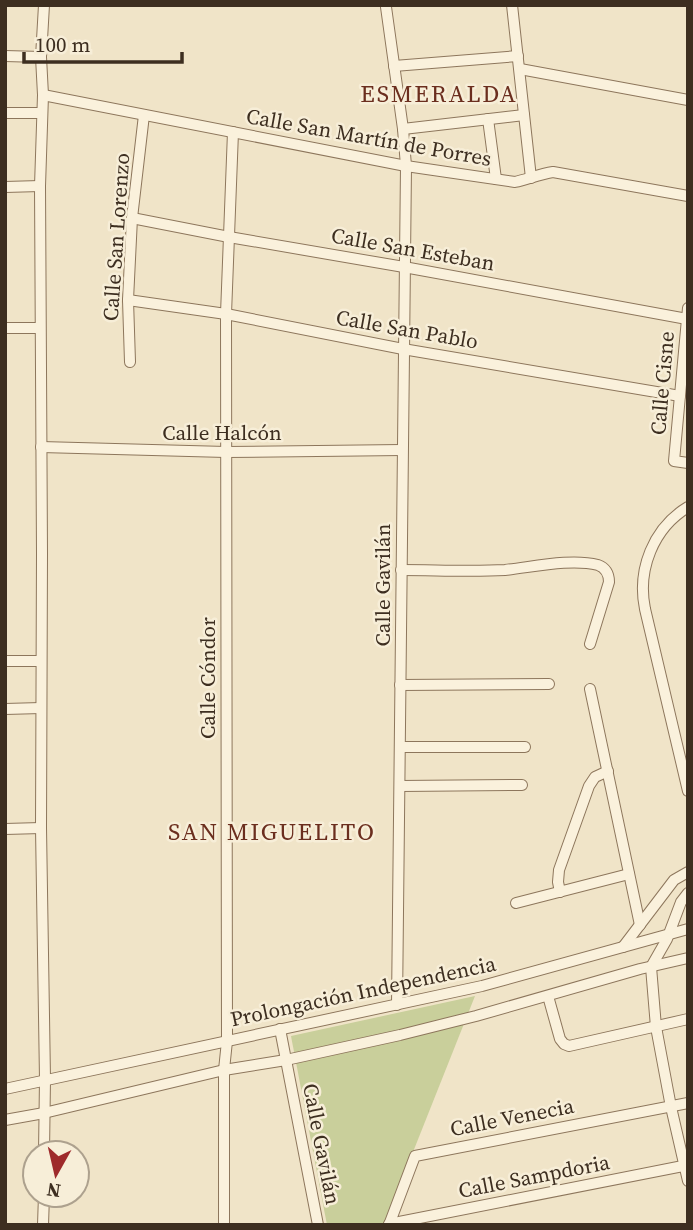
<svg xmlns="http://www.w3.org/2000/svg" width="693" height="1230" font-family="'Source Serif 4',serif">
<style>
.green{fill:#c9cf9b}
.lines{fill:none;stroke-linecap:round;stroke-linejoin:round}
.minor-casing{stroke:#8d765c;stroke-width:12}
.minor{stroke:#faf1dc;stroke-width:10}
.labels{text-anchor:middle;dominant-baseline:central;stroke-width:5;stroke-linejoin:round;paint-order:stroke}
.street-label{font-size:21px;fill:#3d2e20;stroke:#f7eed8}
.quarter-label{font-size:24px;letter-spacing:2px;fill:#6b2e1e;stroke:#f7eed8}
</style>
<rect width="100%" height="100%" fill="#f0e4c8"/>
<!-- green -->
<path class="green" d="M475,996L384,1225H327L291,1036Z"/>
<g class="lines">
<defs>
<g id="minor">
<path d="M512,5L531,178"/>
<path d="M386,7L403,129L406,166L397,1005"/>
<path d="M5,56L41,57"/>
<path d="M394,66L518,56"/>
<path d="M520,69L688,100"/>
<path d="M43,95L406,166L515,182C528,179 540,174 553,172L688,196"/>
<path d="M5,113H42"/>
<path d="M488,119L496,179"/>
<path d="M403,129L524,115"/>
<path d="M5,187L40,186"/>
<path d="M132,218L229,237L404,267L687,319"/>
<path d="M128,300L226,314L403,349L680,396"/>
<path d="M688,308L674,461L688,463"/>
<path d="M5,328H40"/>
<path d="M130,362L128,300L132,218L144,115"/>
<path d="M41,447L226,452L402,450"/>
<path d="M688,507C653,528 637,570 645,609L688,791"/>
<path d="M401,570C436,570 471,572 505,570C533,567 571,558 598,565C606,568 609,574 609,582L590,644"/>
<path d="M5,661H41"/>
<path d="M400,685L549,684"/>
<path d="M590,689L640,925"/>
<path d="M5,709L41,708"/>
<path d="M400,747H525"/>
<path d="M400,786L522,785"/>
<path d="M5,829L41,828"/>
<path d="M560,892L558,882L559,870L589,786L595,777L608,771"/>
<path d="M688,893L681,902L667,939L651,967L656,1027L671,1107L688,1181"/>
<path d="M516,903L629,874"/>
<path d="M623,947L674,880L688,872"/>
<path d="M548,996L560,1039L564,1044L569,1046L688,1019"/>
<path d="M280,1029L318,1225"/>
<path d="M5,1089L482,986L688,929"/>
<path d="M5,1120L44,1113L224,1070L286,1060L400,1035L476,1016L640,969L688,958"/>
<path d="M44,1153L45,1079L41,828L42,554L40,186L43,95L41,57L44,5"/>
<path d="M389,1224L688,1165"/>
<path d="M43,1225L44,1195"/>
<path d="M224,1225V1070L227,1041L226,314L233,132"/>
<path d="M389,1225L415,1156L688,1103"/>
</g>
</defs>
<!-- minor casing -->
<use href="#minor" class="minor-casing"/>
<!-- minor -->
<use href="#minor" class="minor"/>
</g>
<g class="labels">
<!-- street labels -->
<g class="street-label">
<text transform="translate(369 137) rotate(10)">Calle San Martín de Porres</text>
<text transform="translate(116 237) rotate(-86)">Calle San Lorenzo</text>
<text transform="translate(413 249) rotate(10)">Calle San Esteban</text>
<text transform="translate(407 329) rotate(10)">Calle San Pablo</text>
<text transform="translate(662 383) rotate(-85)">Calle Cisne</text>
<text x="222" y="432">Calle Halcón</text>
<text transform="translate(382 585) rotate(-90)">Calle Gavilán</text>
<text transform="translate(207 678) rotate(-90)">Calle Cóndor</text>
<text transform="translate(363 991) rotate(-12)">Prolongación Independencia</text>
<text transform="translate(512 1117) rotate(-11)">Calle Venecia</text>
<text transform="translate(322 1144) rotate(79)">Calle Gavilán</text>
<text transform="translate(534 1176) rotate(-11)">Calle Sampdoria</text>
</g>
<!-- quarter labels -->
<g class="quarter-label">
<text x="439" y="93">ESMERALDA</text>
<text x="272" y="831">SAN MIGUELITO</text>
</g>
</g>
<!-- border -->
<rect width="693" height="1230" fill="none" stroke="#3d2e20" stroke-width="14"/>
<!-- north arrow -->
<g transform="translate(56 1174) rotate(188)"><circle r="33" fill="#f7eed8" stroke="#ada18e" stroke-width="2"/>
<path d="M0-5L12 26L0 18L-12 26Z" fill="#9e2a2b"/>
<text y="-10" font-size="19" font-weight="bold" text-anchor="middle" fill="#3d2e20">N</text>
</g>
<!-- scale -->
<path d="M24 52v10h158v-10" fill="none" stroke="#3d2e20" stroke-width="3.5"/>
<text x="35" y="52" font-size="21" fill="#3d2e20" stroke="#f7eed8" stroke-width="5" paint-order="stroke">100 m</text>
</svg>
